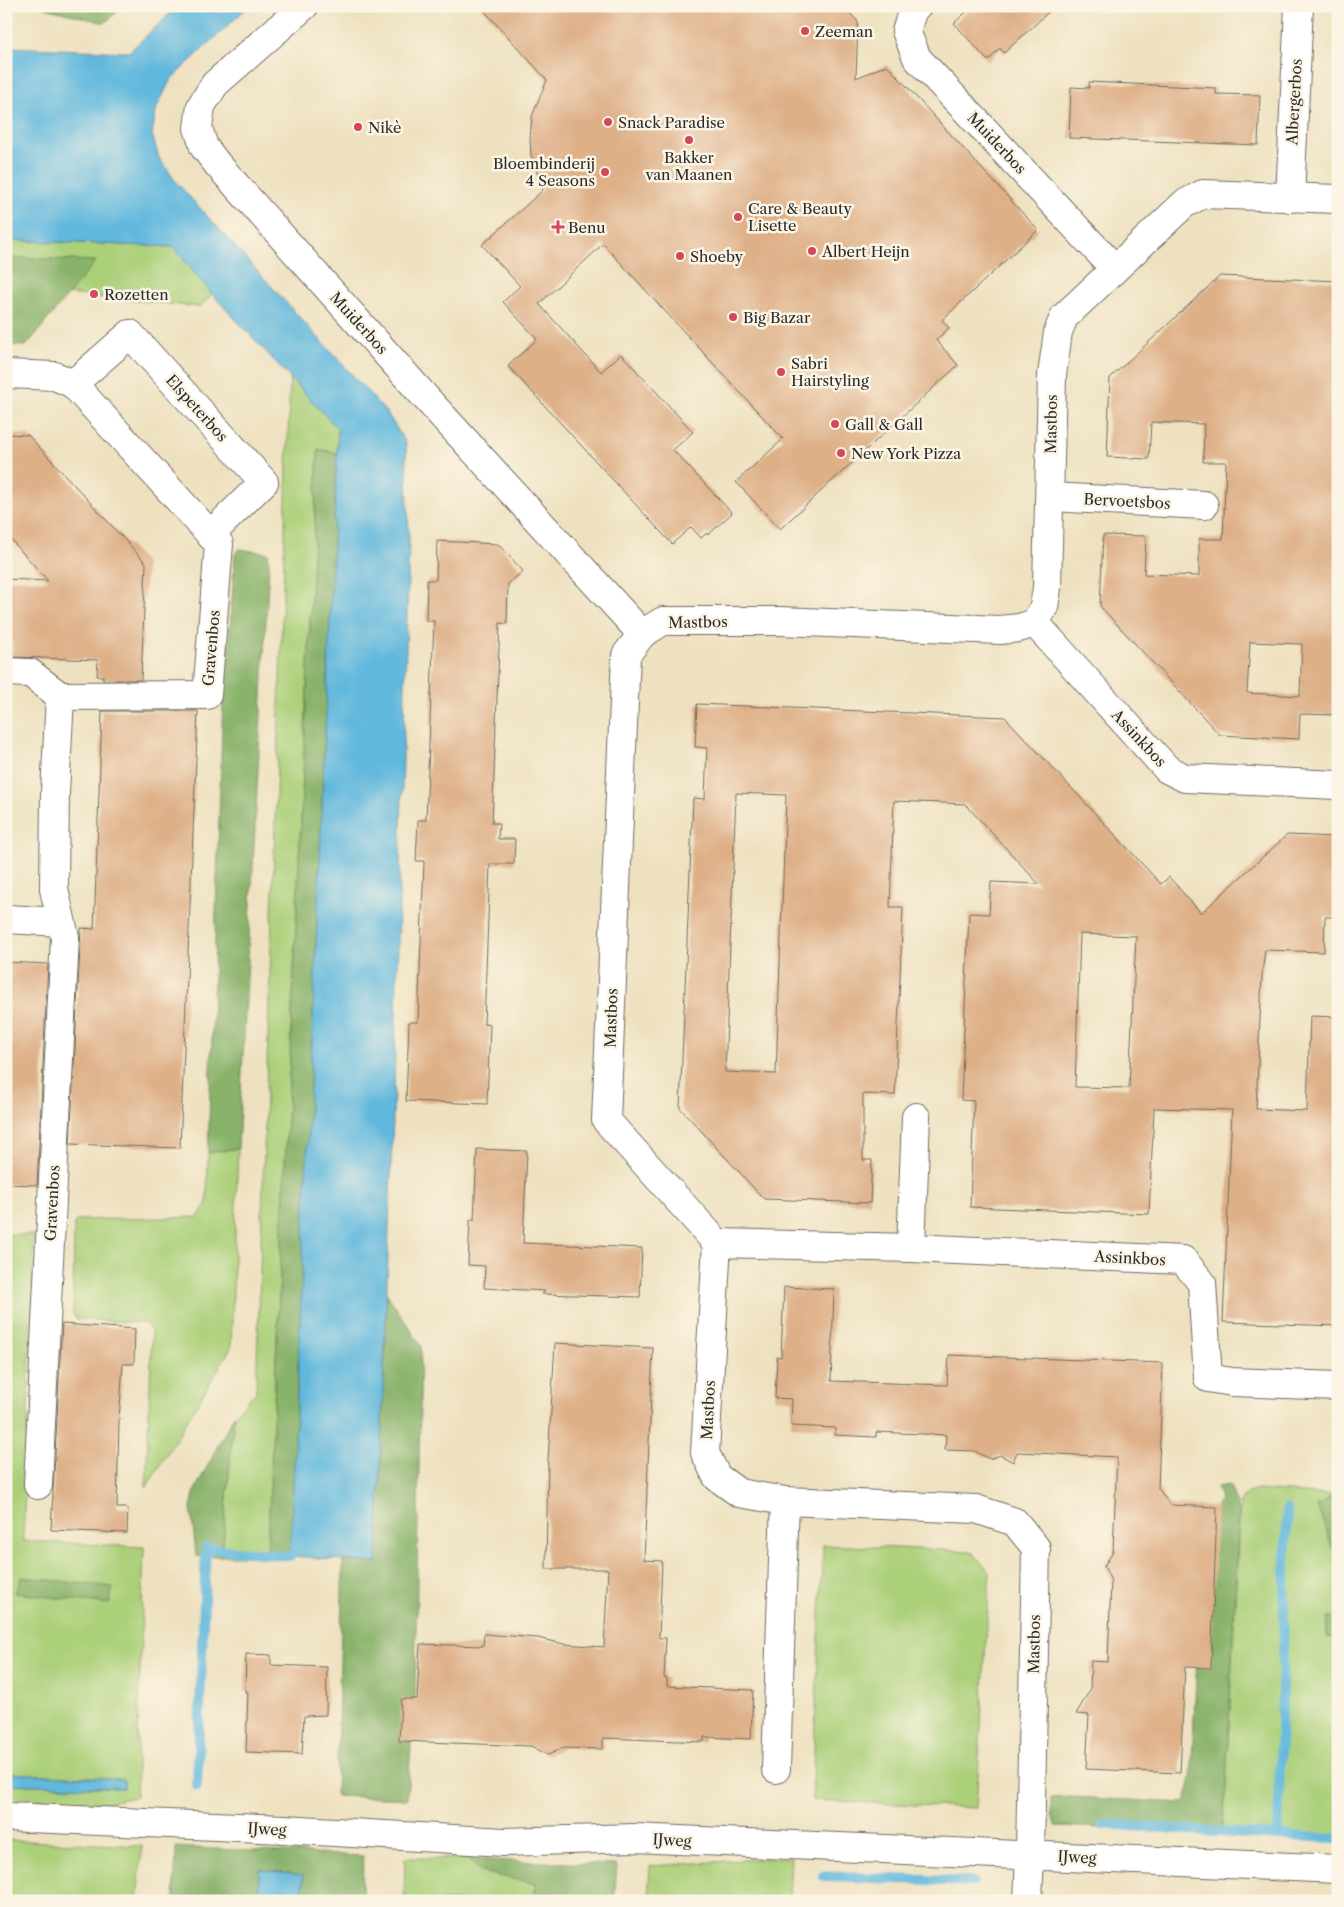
<svg xmlns="http://www.w3.org/2000/svg" width="1344" height="1907" font-family="'Libre Caslon Text',serif">
<style>
.green{fill:#acd07a;stroke:#6c7e52}
.forest{fill:#89b26a;stroke:#5a6e4a}
.water{fill:#60b8dd;stroke:#467284}
.lines{fill:none;stroke-linecap:round;stroke-linejoin:round}
.stream{stroke:#60b8dd;stroke-width:10}
.building{fill:#deb088;fill-rule:evenodd}
.minor-casing{stroke:#6f6b5f;stroke-width:30}
.tertiary-casing{stroke:#6f6b5f;stroke-width:30}
.minor{stroke:#fff;stroke-width:28}
.tertiary{stroke:#fff;stroke-width:28}
.poi-dot{fill:#d1495b;stroke:#fcf5e5;stroke-width:2}
.labels{text-anchor:middle;dominant-baseline:central;stroke-width:5;stroke-linejoin:round;paint-order:stroke}
.poi-label{font-size:15px;fill:#2b2b2b;stroke:#fcf5e5;text-anchor:start}
.street-label{font-size:15px;fill:#2b2b2b;stroke:#fcf5e5}
</style>
<rect width="100%" height="100%" fill="#fcf5e5"/>
<filter id="ink" filterUnits="userSpaceOnUse"><feTurbulence type="fractalNoise" baseFrequency=".02" numOctaves="2"/><feDisplacementMap in="SourceGraphic" scale="10" xChannelSelector="R" yChannelSelector="G"/><feConvolveMatrix kernelMatrix="1 2 1 2 8 2 1 2 1" color-interpolation-filters="sRGB"/></filter>
<filter id="wash" filterUnits="userSpaceOnUse"><feTurbulence type="fractalNoise" baseFrequency=".0096" numOctaves="4" result="noise"/><feDisplacementMap in="SourceGraphic" scale="20" xChannelSelector="R" yChannelSelector="G"/><feGaussianBlur stdDeviation="1.12" result="paint"/><feColorMatrix in="noise" values="0 0 0 0 0 0 0 0 0 0 0 0 0 0 0 0 0 1.4 0 .05"/><feComposite in="paint" operator="in"/></filter>
<g filter="url(#wash)">
<rect width="100%" height="100%" fill="#eee1c0"/>
<!-- green -->
<g class="green">
<path d="M6,240L173,247L212,294L200,307L6,288Z"/>
<path d="M290,378L338,429L337,453L318,449L267,1556H222L234,1415L256,1392Z"/>
<path d="M238,1148L231,1348L146,1488L152,1332L145,1323L77,1319L73,1314L74,1224L78,1220L198,1217L207,1202L208,1153Z"/>
<path d="M6,1234L34,1235L23,1541L144,1547L136,1797L103,1803L6,1798V1784L124,1788V1779L6,1773Z"/>
<path d="M1334,1425L1338,1426V1496L1334,1495L1332,1547H1338V1618H1328L1327,1637L1338,1638V1838L1222,1833L1225,1805L1240,1502L1247,1493L1258,1490L1334,1495Z"/>
<path d="M823,1545L971,1551L990,1572L976,1808L812,1800Z"/>
<path d="M6,1840L142,1846L137,1901H6Z"/>
<path d="M791,1857L789,1901H648L650,1866Z"/>
<path d="M405,1858L468,1859L482,1872L537,1884L532,1901H404Z"/>
</g>
<!-- forest -->
<g class="forest">
<path d="M45,6H123L105,23L45,8Z"/>
<path d="M6,257L96,261L26,346L6,345Z"/>
<path d="M318,449L337,453L290,1556H267Z"/>
<path d="M239,549L268,553L269,564L238,1148L208,1153L223,697L226,690L235,554Z"/>
<path d="M387,1294L421,1346L415,1693L407,1799L336,1796L343,1561L377,1563Z"/>
<path d="M234,1415L222,1556H196L191,1507L195,1490Z"/>
<path d="M1230,1485L1239,1512L1225,1805L1222,1833L1056,1826L1051,1815V1798L1072,1797L1185,1803L1191,1778L1204,1518L1212,1513L1221,1499L1217,1487Z"/>
<path d="M1334,1495L1338,1496V1547H1332L1317,1506Z"/>
<path d="M22,1577L113,1587L109,1604L15,1593Z"/>
<path d="M1328,1618H1338V1638L1327,1637Z"/>
<path d="M176,1847L363,1856L362,1901H303V1875L259,1869L258,1901H174Z"/>
<path d="M468,1859L617,1865L614,1901H532L537,1884L482,1872Z"/>
</g>
<!-- water -->
<g class="water">
<path d="M178,6H249L171,79L157,107L152,134L159,158L177,183L387,413L406,443L409,539L394,1090L377,1563L290,1556L338,429L212,294L173,247L6,240V47L129,52Z"/>
<path d="M6,1773L124,1779V1788L6,1784Z"/>
<path d="M259,1869L303,1875V1901H258Z"/>
</g>
<g class="lines">
<!-- stream -->
<g class="stream">
<path d="M197,1786L206,1548L290,1556"/>
<path d="M1103,1824L1278,1836L1287,1509"/>
<path d="M1278,1836L1338,1838"/>
<path d="M823,1876L973,1882"/>
</g>
</g>
<g id="blocks">
<!-- building -->
<g class="building">
<path d="M480,6H844L858,22L856,78L887,65L1038,230L942,320L949,328L936,340L958,365L780,529L736,482L783,439L603,244L539,304L601,372L621,354L649,384L693,432L673,450L732,513L708,535L707,533L701,538L691,527L672,544L508,366L537,339L503,302L520,286L482,245L543,190L531,155L530,138L532,116L547,80Z"/>
<path d="M973,6H1055L1004,53L1000,48L988,61L954,23Z"/>
<path d="M1089,82L1216,88V94L1260,95L1258,145L1069,138L1071,87L1089,88Z"/>
<path d="M1220,276L1338,281V715L1300,714L1299,739L1220,735L1100,606L1103,535L1146,536L1144,574L1199,576V539H1223L1226,462H1203L1204,424L1151,422L1149,459L1107,457L1110,378ZM1250,642L1302,644L1300,696L1247,693Z"/>
<path d="M6,434L28,435L146,563L141,680H103V676H97L98,660L13,657L12,642H6V579L48,581L6,534Z"/>
<path d="M437,541L498,544L523,571L508,584L507,624L500,623L492,823H499L498,839H515L514,864H490L484,1024L490,1025L487,1104L406,1101L409,1022H418L424,861H416L418,820H426L434,621H426L427,580H436Z"/>
<path d="M697,704L1005,717L1161,884L1169,877L1201,913L1287,835L1338,837L1337,917H1325L1324,952L1265,950L1262,975L1256,1109L1307,1111L1310,1016L1338,1017V1326L1223,1322L1232,1110L1154,1108L1149,1214L970,1207L974,1101L961,1100L969,913L989,914L991,882L1039,884L965,804L894,801L890,907H903L895,1095L863,1094V1160H872L870,1203L764,1199L680,1108L693,798L705,799L707,748L695,747ZM736,793L786,795L776,1074L725,1072ZM1080,934L1136,936L1129,1088L1075,1087Z"/>
<path d="M102,711H198L180,1148L70,1144L81,928L94,929Z"/>
<path d="M6,962L48,964L37,1185L6,1184Z"/>
<path d="M477,1149L527,1151L523,1243L642,1248L640,1297L542,1294L545,1291L484,1288L485,1266L468,1265L470,1220H474Z"/>
<path d="M784,1287L834,1289L831,1381L947,1385L949,1355L1163,1363L1158,1488L1170,1505L1217,1507L1211,1668L1185,1667L1180,1773L1086,1769L1089,1715L1076,1714L1090,1690L1091,1661L1108,1662L1111,1581L1104,1566L1113,1552L1117,1457L1017,1452L1013,1462L1000,1455L990,1459L974,1451L945,1450L946,1435L876,1432V1437L835,1435V1428L791,1426L792,1399L775,1398L777,1357H781Z"/>
<path d="M62,1324L135,1329L134,1364H123L119,1420L117,1508H128L127,1533L51,1530Z"/>
<path d="M555,1343L653,1348L644,1560L662,1561L659,1638H666L664,1678H667V1686L753,1690L751,1739L704,1737V1742L603,1738V1749L563,1748L548,1755L531,1746L399,1741L401,1699H417L420,1644L483,1646L484,1634L538,1638L564,1644L604,1647L608,1569H546L548,1460Z"/>
<path d="M246,1654L271,1655V1665L327,1667L326,1715L304,1716L302,1754L246,1752L248,1692H245Z"/>
</g>
</g>
</g>
<g filter="url(#ink)">
<use href="#blocks" fill-opacity="0" stroke="#6f6b5f" stroke-width="1"/>
<g class="lines">
<defs>
<g id="minor">
<path d="M304,6L215,84L201,106L198,128L204,147L218,165L426,398L642,634"/>
<path d="M917,6L913,9L906,31L917,58L1115,269"/>
<path d="M1290,198L1299,6"/>
<path d="M6,374L55,376L73,384L219,544L207,695L60,696L30,673L6,672"/>
<path d="M73,384L130,334L264,482L210,535"/>
<path d="M1050,497L1204,505"/>
<path d="M1035,623L1167,769L1185,778L1338,785"/>
<path d="M6,919L61,922"/>
<path d="M717,1243L911,1248L1183,1260L1202,1283L1208,1378L1232,1382L1338,1386"/>
<path d="M911,1248L916,1117"/>
<path d="M38,1485L65,937L54,889L55,793L60,696"/>
<path d="M776,1769L785,1501"/>
<path d="M1028,1901L1030,1854L1036,1548L1015,1522L976,1509L785,1501L739,1493L717,1477L705,1453L717,1243L606,1120L626,655L642,634L663,621H780L1000,630L1019,628L1035,623L1044,607L1047,588L1052,375L1058,332L1064,317L1184,204L1203,194L1338,199"/>
</g>
<path id="tertiary" d="M6,1817L284,1829L504,1842L634,1838L1338,1869"/>
</defs>
<!-- minor casing -->
<use href="#minor" class="minor-casing"/>
<!-- tertiary casing -->
<use href="#tertiary" class="tertiary-casing"/>
<!-- minor -->
<use href="#minor" class="minor"/>
<!-- tertiary -->
<use href="#tertiary" class="tertiary"/>
</g>
</g>
<!-- markers -->
<g class="poi-dot">
<circle cx="805" cy="31" r="5"/>
<circle cx="608" cy="122" r="5"/>
<circle cx="358" cy="127" r="5"/>
<circle cx="689" cy="140" r="5"/>
<circle cx="605" cy="172" r="5"/>
<circle cx="738" cy="217" r="5"/>
<path d="M555.5 219.5h5v5h5v5h-5v5h-5v-5h-5v-5h5z"/>
<circle cx="812" cy="251" r="5"/>
<circle cx="680" cy="256" r="5"/>
<circle cx="94" cy="294" r="5"/>
<circle cx="733" cy="317" r="5"/>
<circle cx="781" cy="372" r="5"/>
<circle cx="835" cy="424" r="5"/>
<circle cx="841" cy="453" r="5"/>
</g>
<g class="labels">
<!-- poi labels -->
<g class="poi-label">
<text x="815" y="31">Zeeman</text>
<text x="618" y="122">Snack Paradise</text>
<text x="368" y="127">Nikè</text>
<text x="689" y="157" text-anchor="middle">Bakker<tspan x="689" dy="17">van Maanen</tspan></text>
<text x="595" y="163" text-anchor="end">Bloembinderij<tspan x="595" dy="17">4 Seasons</tspan></text>
<text x="748" y="208">Care &amp; Beauty<tspan x="748" dy="17">Lisette</tspan></text>
<text x="568" y="227">Benu</text>
<text x="822" y="251">Albert Heijn</text>
<text x="690" y="256">Shoeby</text>
<text x="104" y="294">Rozetten</text>
<text x="743" y="317">Big Bazar</text>
<text x="791" y="363">Sabri<tspan x="791" dy="17">Hairstyling</tspan></text>
<text x="845" y="424">Gall &amp; Gall</text>
<text x="851" y="453">New York Pizza</text>
</g>
<!-- street labels -->
<g class="street-label">
<text transform="translate(1294 102) rotate(-87)">Albergerbos</text>
<text transform="translate(997 143) rotate(47)">Muiderbos</text>
<text transform="translate(359 323) rotate(48)">Muiderbos</text>
<text transform="translate(197 408) rotate(48)">Elspeterbos</text>
<text transform="translate(1051 424) rotate(-89)">Mastbos</text>
<text transform="translate(1127 501) rotate(3)">Bervoetsbos</text>
<text transform="translate(698 622) rotate(-1)">Mastbos</text>
<text transform="translate(211 648) rotate(-85)">Gravenbos</text>
<text transform="translate(1139 738) rotate(47)">Assinkbos</text>
<text transform="translate(611 1018) rotate(-88)">Mastbos</text>
<text transform="translate(52 1203) rotate(-87)">Gravenbos</text>
<text transform="translate(1130 1258) rotate(3)">Assinkbos</text>
<text transform="translate(708 1410) rotate(-87)">Mastbos</text>
<text transform="translate(1034 1644) rotate(-89)">Mastbos</text>
<text transform="translate(267 1829) rotate(3)">IJweg</text>
<text transform="translate(672 1840) rotate(3)">IJweg</text>
<text transform="translate(1077 1857) rotate(3)">IJweg</text>
</g>
</g>
<!-- margin -->
<rect width="1344" height="1907" fill="none" stroke="#fcf5e5" stroke-width="25"/>
</svg>
